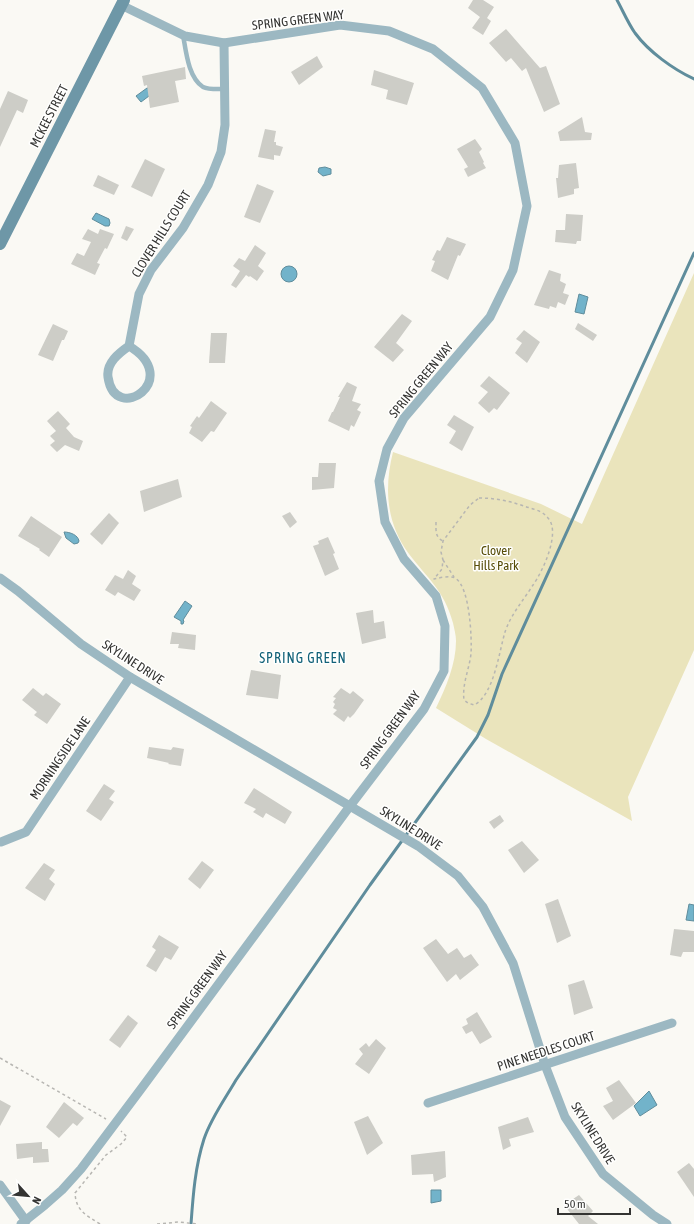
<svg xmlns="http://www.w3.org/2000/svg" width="694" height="1224" font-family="'Asap Condensed',sans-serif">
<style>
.green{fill:#eae4bc}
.water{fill:#72b3ca;stroke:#5f8d9c}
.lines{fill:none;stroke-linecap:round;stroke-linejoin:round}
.stream{stroke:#5f8d9c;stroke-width:3}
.building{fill:#cdcdc7}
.path{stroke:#b7b6b2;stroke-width:1.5;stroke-dasharray:3 3;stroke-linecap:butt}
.lane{stroke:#9cb8c2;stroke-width:4.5}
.street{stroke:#9cb8c2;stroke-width:9}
.secondary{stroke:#6e97a7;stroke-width:12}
.labels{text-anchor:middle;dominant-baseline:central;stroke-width:3;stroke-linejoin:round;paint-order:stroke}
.street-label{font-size:13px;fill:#343432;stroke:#fffffe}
.park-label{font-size:13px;fill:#574d08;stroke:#fffffe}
.neighbourhood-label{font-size:14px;letter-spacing:1px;fill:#116178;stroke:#fffffe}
</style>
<rect width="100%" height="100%" fill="#faf9f4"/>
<!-- green -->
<path class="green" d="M694,273V650L628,797L632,821L486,739L436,708C446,687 456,664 456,641C456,635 454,628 453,623C444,590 428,579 409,554C386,523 384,488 393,452L541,504L582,524Z"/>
<!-- water -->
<g class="water">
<path d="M147,88H153L149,96L141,102L136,96Z"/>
<path d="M325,167L331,169V174L323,176L318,172L319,168Z"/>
<path d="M96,213L109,219L110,223L109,226H105L92,219Z"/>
<circle cx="289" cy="274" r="8"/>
<path d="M579,294L588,297L584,314L575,312Z"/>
<path d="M64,532C70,532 78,535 79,541L78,543L74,544L66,538Z"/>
<path d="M185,601L192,606L183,620L184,621L183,624H181V621L174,617Z"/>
<path d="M689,904L694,905V921L686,920Z"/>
<path d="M649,1091L657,1105L640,1116L634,1106Z"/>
<path d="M431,1190H441V1201L431,1203Z"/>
</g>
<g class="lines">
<!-- stream -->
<g class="stream">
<path d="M617,0C623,11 628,23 635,33C649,52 673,69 694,79"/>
<path d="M191,1224C193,1196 195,1167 204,1139C211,1118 225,1099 236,1080L370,885L477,737L488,715L502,674L694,253"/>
</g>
</g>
<!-- building -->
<g class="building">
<path d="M473,0H483L494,7L487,18L491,21L483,35L472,28L480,17L468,8Z"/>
<path d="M506,29L540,68L546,66L560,104L544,112L526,68L522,71L511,58L506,62L489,43Z"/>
<path d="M317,56L323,67L299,85L291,72Z"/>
<path d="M185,67L186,79L175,81L179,102L150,108L147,85L144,86L142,76Z"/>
<path d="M374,70L414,83L407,105L386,99L388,90L371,85Z"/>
<path d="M8,91L28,100L23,113L17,110L0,147V109Z"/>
<path d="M582,117L585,132L592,133L591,140L560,141L558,132Z"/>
<path d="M265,129L276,131L274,142H276V145L283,147L280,156L274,155V160L258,157Z"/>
<path d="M475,139L482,149L479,152L484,162L483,163L486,168L468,177L464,169L468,167L457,149Z"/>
<path d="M145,159L165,169L152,197L131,187Z"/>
<path d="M576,163L579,188L574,189V194L558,198L556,178H558L559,165Z"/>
<path d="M98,175L119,185L114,195L93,186Z"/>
<path d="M257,184L274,191L260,223L244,217Z"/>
<path d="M566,214L583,215L581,241H577L576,244L555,242L556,230H565Z"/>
<path d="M126,226L134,229L127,241L121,238Z"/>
<path d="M88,229L98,234L100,229L114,234L107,249L105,248L97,263L100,264L95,275L71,264L77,253L84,256L91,242L82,239Z"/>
<path d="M447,237L466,244L460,256L458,255L448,280L431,271L435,261L432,260L437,250L440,251Z"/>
<path d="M255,245L266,253L258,266L264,271L257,281L250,276L249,277L246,275L236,288L231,285L240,271L233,266L239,258L245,261Z"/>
<path d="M549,270L561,274L560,281L566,284L563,293L569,295L565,305L558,302L556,308L550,306L549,309L534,305Z"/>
<path d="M402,314L412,321L396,343L404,350L393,362L374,347Z"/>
<path d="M578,323L597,335L593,341L575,329Z"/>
<path d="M53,324L68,331L64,340H62L53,361L38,355Z"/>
<path d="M524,330L540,342L527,363L515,353L522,343L516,339Z"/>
<path d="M211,333H227L225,363H209Z"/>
<path d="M489,376L510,393L497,410L494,408L489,413L478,403L488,392L480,386Z"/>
<path d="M347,382L357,387L352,401L361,404L357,410L361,412L354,427L351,425L349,431L328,421L332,412H333L340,397H338Z"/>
<path d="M211,401L227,413L214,432L211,431L202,442L189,433L192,427L190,426L197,416L199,418Z"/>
<path d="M58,411L70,424L66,428L74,437L83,441L79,451L65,445L57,452L50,445L55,441L50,436L56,431L47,421Z"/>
<path d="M454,415L474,427L462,451L449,443L456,431L447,425Z"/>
<path d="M319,463H336L334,488L312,490V477H318Z"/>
<path d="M178,479L182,497L144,512L140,491Z"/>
<path d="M290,512L297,522L290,528L282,516Z"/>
<path d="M109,513L119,523L102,545L90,534Z"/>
<path d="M31,516L62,537L49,557L39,550L40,549L18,536Z"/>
<path d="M328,537L335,553L333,554L339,569L325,576L313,546L319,544L318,541Z"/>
<path d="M128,570L136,576L132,584L141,590L134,601L118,592L115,596L105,590L115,575L123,579Z"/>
<path d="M373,610L374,623L384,621L386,638L362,644L356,613Z"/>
<path d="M172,632L196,635L195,650L178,648L179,644H170Z"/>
<path d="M251,670L281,675L278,699L246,695Z"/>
<path d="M33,688L43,696L46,693L61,704L47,724L34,715L37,712L22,700Z"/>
<path d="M341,688L350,694L353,691L364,700L354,714L350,718L348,716L344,722L333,714L337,710L333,708L335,704L333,702L336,698L333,697Z"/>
<path d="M149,747L171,750L173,747L184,749L181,766L168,764L169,763L147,758Z"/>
<path d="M104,784L115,791L109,799L114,802L101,821L86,811Z"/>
<path d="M254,788L292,812L285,824L266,813L263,818L253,812L256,809L244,803Z"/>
<path d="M500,815L504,821L494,829L489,822Z"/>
<path d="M522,841L539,860L524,873L508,850Z"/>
<path d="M202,861L214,870L200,889L188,879Z"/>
<path d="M44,863L55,870L49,879L55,884L45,901L25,888Z"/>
<path d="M558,899L571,936L557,943L545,904Z"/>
<path d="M674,929L694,931V952H683L681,957L670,955Z"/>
<path d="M159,935L179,947L171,960L165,957L156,972L146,966L156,950L152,947Z"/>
<path d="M436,939L448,954L457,948L464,958L471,954L479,965L460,980L456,974L447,982L423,948Z"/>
<path d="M584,980L593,1008L574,1015L568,985Z"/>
<path d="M477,1012L492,1037L480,1044L472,1031L466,1034L462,1027L468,1024L466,1019Z"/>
<path d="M128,1015L138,1023L120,1048L109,1040Z"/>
<path d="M376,1039L386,1048L369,1074L355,1064L363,1054L359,1049L366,1043L369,1047Z"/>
<path d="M619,1080L636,1103L613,1120L603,1106L613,1101L606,1088Z"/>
<path d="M0,1100L11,1106L0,1126Z"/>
<path d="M64,1102L84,1118L77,1126L73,1123L59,1138L46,1127Z"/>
<path d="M368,1116L383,1143L367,1155L354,1122Z"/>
<path d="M528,1117L534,1132L509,1139L511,1146L503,1150L498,1127Z"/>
<path d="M42,1142V1149H48L49,1162L33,1163V1157L17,1159L16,1144Z"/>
<path d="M445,1151L446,1177L434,1182L433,1174L412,1175L411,1155Z"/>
<path d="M689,1163L694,1169V1197L677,1172Z"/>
<path d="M579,1195L593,1211L588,1216L598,1224H579L564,1205Z"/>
</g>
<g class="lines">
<!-- path -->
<g class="path">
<path d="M479,498C495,498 509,501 524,506C532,509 542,510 548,518C561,532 543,571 533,585C523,601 511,614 505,632C499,652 494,695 474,705L468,703L464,700C462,684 469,670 471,654C472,639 470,586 455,578C449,575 440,578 434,579L442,569L443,560L441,552L443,541L470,505Z"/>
<path d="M436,522C436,531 435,537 443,541"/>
<path d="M443,560L454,577"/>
<path d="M0,1058L106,1119"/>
<path d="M100,1224C86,1215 76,1211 75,1193L106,1155L121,1144L127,1137L121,1131"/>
<path d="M157,1224L179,1222L197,1224"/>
</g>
<!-- lane -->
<path class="lane" d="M183,35C186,51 188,77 203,87C209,90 219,89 226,89"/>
<!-- street -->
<g class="street">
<path d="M129,346C184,379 115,426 108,377C106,363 119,353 129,346L139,294L151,270L183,228L208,185L221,152L225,125L224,43"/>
<path d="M0,578L18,591L81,644L130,677L418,846L458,876L483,907L513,963L545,1065L565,1117L603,1174L653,1215L667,1224"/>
<path d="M1,842L26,832L130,677"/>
<path d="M428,1103L672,1023"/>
<path d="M0,1185L26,1221"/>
<path d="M21,1224L45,1205L62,1190L81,1169L141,1089L350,806L424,709L444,671L445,626L436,596L404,559L385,522L379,481L387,449L404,418L490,317L513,270L527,206L515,143L482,88L433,49L389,31L340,25L224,43L185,36L121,5"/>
</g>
<!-- secondary -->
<path class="secondary" d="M0,244L124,0"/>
</g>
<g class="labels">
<!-- street labels -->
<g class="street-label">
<text transform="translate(298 20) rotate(-7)">SPRING GREEN WAY</text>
<text transform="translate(49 116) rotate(-63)">MCKEE STREET</text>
<text transform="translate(161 234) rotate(-58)">CLOVER HILLS COURT</text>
<text transform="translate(421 380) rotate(-51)">SPRING GREEN WAY</text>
<text transform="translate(133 662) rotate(33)">SKYLINE DRIVE</text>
<text transform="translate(390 730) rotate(-54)">SPRING GREEN WAY</text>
<text transform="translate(60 758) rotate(-56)">MORNINGSIDE LANE</text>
<text transform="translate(411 828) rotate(32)">SKYLINE DRIVE</text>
<text transform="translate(197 990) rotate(-54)">SPRING GREEN WAY</text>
<text transform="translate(546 1051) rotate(-18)">PINE NEEDLES COURT</text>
<text transform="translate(593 1133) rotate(58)">SKYLINE DRIVE</text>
</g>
<!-- park labels -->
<g class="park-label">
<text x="496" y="550">Clover<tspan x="496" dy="15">Hills Park</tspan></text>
</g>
<!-- neighbourhood labels -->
<g class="neighbourhood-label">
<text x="303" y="658">SPRING GREEN</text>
</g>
</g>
<!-- north arrow -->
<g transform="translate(28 1196) rotate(117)" stroke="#fffffe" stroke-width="3" paint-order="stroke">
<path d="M0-3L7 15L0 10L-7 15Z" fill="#343432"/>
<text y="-6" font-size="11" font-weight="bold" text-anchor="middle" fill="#343432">N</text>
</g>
<!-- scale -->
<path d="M558 1208v6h72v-6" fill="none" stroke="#343432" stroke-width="2"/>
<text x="564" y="1208" font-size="12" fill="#343432" stroke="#fffffe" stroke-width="3" paint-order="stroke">50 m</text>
</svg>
